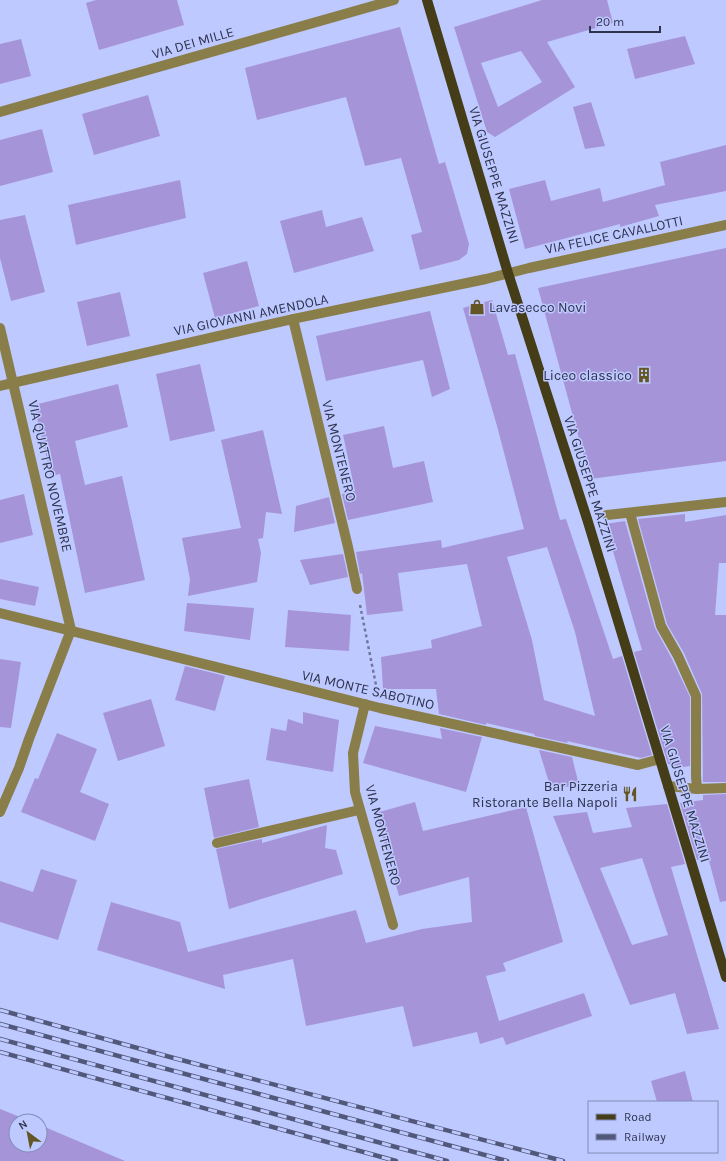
<svg xmlns="http://www.w3.org/2000/svg" width="726" height="1161" font-family="Karla,sans-serif">
<style>
.building{fill:#a694d9;fill-rule:evenodd}
.lines{fill:none;stroke-linecap:round;stroke-linejoin:round}
.path{stroke:#70779f;stroke-width:2.5;stroke-dasharray:3 3;stroke-linecap:butt}
.minor{stroke:#897d49;stroke-width:10}
.major{stroke:#453d18;stroke-width:10}
.rail-casing{stroke:#515879;stroke-width:4.5}
.rail{stroke:#bec9ff;stroke-width:3;stroke-dasharray:9;stroke-linecap:butt}
.labels{text-anchor:middle;dominant-baseline:central;stroke-width:3;stroke-linejoin:round;paint-order:stroke}
.street-label{font-size:14px;fill:#2e334e;stroke:#bec9ff}
.poi-label{font-size:14px;fill:#2e334e;stroke:#bec9ff;text-anchor:end}
</style>
<rect width="100%" height="100%" fill="#bec9ff"/>
<!-- building -->
<g class="building">
<path d="M96,0H177L184,25L99,50L86,3Z"/>
<path d="M542,0H607L613,23L547,42L575,87L495,137L487,132L454,27ZM521,51L542,82L498,107L481,63Z"/>
<path d="M400,27L439,164L445,162L469,244L467,254L459,260L420,270L411,235L422,232L401,158L365,166L346,97L257,120L245,68Z"/>
<path d="M685,36L695,64L635,79L627,49Z"/>
<path d="M21,39L31,76L0,84V44Z"/>
<path d="M148,95L160,136L94,155L82,114Z"/>
<path d="M591,102L605,146L585,149L573,107Z"/>
<path d="M42,129L53,172L0,186V140Z"/>
<path d="M726,145V191L655,205L659,216L620,227V224L525,249L509,189L545,180L551,201L600,188L603,202L665,185L660,162Z"/>
<path d="M180,180L186,218L76,245L68,205Z"/>
<path d="M322,210L326,227L362,217L374,251L294,273L280,221Z"/>
<path d="M25,215L45,292L11,301L0,258V220Z"/>
<path d="M726,248V461L590,479L538,288Z"/>
<path d="M247,261L259,306L215,318L203,273Z"/>
<path d="M120,292L130,336L87,346L77,302Z"/>
<path d="M492,300L508,355L515,354L560,520L566,519L613,659L622,656L652,755L641,758L567,741L568,743L535,736L534,734L486,723V725L439,714L436,689H383L381,657L432,648L431,640L482,626L467,564L398,573L403,611L367,615L362,573L360,574L356,552L441,540L442,548L524,529L497,426L463,308ZM547,547L575,632L595,716L544,700L532,640L507,557Z"/>
<path d="M430,311L450,389L432,397L423,360L326,381L316,336Z"/>
<path d="M200,364L215,431L170,441L156,374Z"/>
<path d="M118,384L128,427L75,441L85,485L122,476L145,580L85,593L60,474L51,476L34,405Z"/>
<path d="M384,426L393,468L424,461L433,502L348,520L342,494L355,491L343,435Z"/>
<path d="M263,430L282,514L266,512L263,538L258,539L261,553L257,582L188,596L190,579L182,538L241,528L221,440Z"/>
<path d="M24,494L33,535L0,543V500Z"/>
<path d="M329,497L335,523L294,532L296,506Z"/>
<path d="M685,514V522L726,515V563H719L715,615H726V782H703L702,694L684,653L667,624L638,519Z"/>
<path d="M625,521L655,628L672,659L690,697V766L683,767L668,764L634,652L642,650L605,524Z"/>
<path d="M343,554L348,577L310,585L300,560Z"/>
<path d="M0,579L39,587L35,606L0,599Z"/>
<path d="M187,603L254,608L250,640L184,631Z"/>
<path d="M288,610L351,615L349,651L285,647Z"/>
<path d="M0,659L21,662L11,728L0,727Z"/>
<path d="M185,666L225,676L215,711L175,700Z"/>
<path d="M151,699L165,746L118,761L103,713Z"/>
<path d="M303,712L339,720L333,772L266,760L271,728L286,731L288,719L303,724Z"/>
<path d="M375,726L442,739L440,728L482,737L466,792L363,763Z"/>
<path d="M57,733L97,749L80,792L109,804L95,841L21,812L35,778L38,779Z"/>
<path d="M539,750L572,757L579,785L551,789Z"/>
<path d="M249,779L259,827L214,838L204,788Z"/>
<path d="M726,794V901L720,902L708,857L697,860L680,803L703,800V795Z"/>
<path d="M415,802L423,831L526,807L563,942L503,963L506,971L486,976L499,1021L584,993L592,1016L506,1045L503,1037L480,1044L477,1032L413,1047L403,1006L306,1026L293,959L223,975L225,989L97,950L111,902L180,922L188,952L356,910L366,943L422,929L472,922L469,877L399,896L376,813Z"/>
<path d="M667,804L685,864L671,867L719,1029L687,1034L675,993L630,1005L553,816L587,812L593,833L632,827L626,808ZM642,858L668,935L632,945L600,868Z"/>
<path d="M327,825L325,848L336,850L343,874L229,909L216,849L262,839V843Z"/>
<path d="M41,869L77,880L58,940L0,922V881L33,892Z"/>
<path d="M685,1071L693,1102H657L651,1081Z"/>
<path d="M0,1109L30,1121H16V1145H40V1125L125,1161H0Z"/>
</g>
<g class="lines">
<!-- path -->
<path class="path" d="M360,605L377,690"/>
<!-- minor -->
<g class="minor">
<path d="M0,112L394,0"/>
<path d="M293,319L348,547L357,589"/>
<path d="M0,328L71,630L29,739L19,768L0,812"/>
<path d="M0,386L293,319L486,279L529,268L726,225"/>
<path d="M630,513L661,626L678,656L696,696V776L697,789"/>
<path d="M607,515L726,502"/>
<path d="M0,613L380,708L638,765L660,759"/>
<path d="M365,704L353,753L355,792L393,925"/>
<path d="M668,786L697,789L726,788"/>
<path d="M217,843L359,810"/>
</g>
<!-- major -->
<path class="major" d="M427,0L508,273L588,522L726,977"/>
<defs>
<g id="rail">
<path d="M0,1010L170,1057L563,1161"/>
<path d="M0,1024L507,1161"/>
<path d="M0,1039L447,1161"/>
<path d="M0,1052L396,1161"/>
</g>
</defs>
<!-- rail casing -->
<use href="#rail" class="rail-casing"/>
<!-- rail -->
<use href="#rail" class="rail"/>
</g>
<!-- icons -->
<defs>
<symbol id="shop-bare" viewBox="-9 -9 18 18"><path d="M-5-2.5h2.3a2.7 3.5 0 0 1 5.4 0H5L5.5 6h-11ZM-1.5-2.5h3a1.5 2.3 0 0 0-3 0Z" fill="#635623" stroke="#bec9ff" stroke-width="2.5" paint-order="stroke"/></symbol>
<symbol id="building-bare" viewBox="-9 -9 18 18"><path d="M-4-6H4V6H1V3H-1V6H-4ZM-2.5-4.3h1.7v1.8h-1.7ZM.8-4.3h1.7v1.8H.8ZM-2.5-1h1.7V.8h-1.7ZM.8-1h1.7V.8H.8Z" fill="#635623" stroke="#bec9ff" stroke-width="2.5" paint-order="stroke"/></symbol>
<symbol id="restaurant-bare" viewBox="-9 -9 18 18"><path d="M-5-6h1v4h1v-4h1v4h1v-4h1v5L-1.5 .5V6h-2V.5L-5-1ZM5-6V6H3V1.5H1.5Q1.5-4 5-6Z" fill="#635623" stroke="#bec9ff" stroke-width="2.5" paint-order="stroke"/></symbol>
</defs>
<g fill-rule="evenodd">
<use href="#shop-bare" x="466" y="296" width="22" height="22"/>
<use href="#building-bare" x="633" y="364" width="22" height="22"/>
<use href="#restaurant-bare" x="619" y="783" width="22" height="22"/>
</g>
<g class="labels">
<!-- street labels -->
<g class="street-label">
<text transform="translate(193 43) rotate(-16)">VIA DEI MILLE</text>
<text transform="translate(494 175) rotate(73)">VIA GIUSEPPE MAZZINI</text>
<text transform="translate(614 235) rotate(-12)">VIA FELICE CAVALLOTTI</text>
<text transform="translate(251 315) rotate(-12)">VIA GIOVANNI AMENDOLA</text>
<text transform="translate(339 451) rotate(76)">VIA MONTENERO</text>
<text transform="translate(50 476) rotate(77)">VIA QUATTRO NOVEMBRE</text>
<text transform="translate(590 484) rotate(72)">VIA GIUSEPPE MAZZINI</text>
<text transform="translate(368 690) rotate(13)">VIA MONTE SABOTINO</text>
<text transform="translate(685 794) rotate(73)">VIA GIUSEPPE MAZZINI</text>
<text transform="translate(383 835) rotate(75)">VIA MONTENERO</text>
</g>
<!-- poi labels -->
<g class="poi-label">
<text x="489" y="307" text-anchor="start">Lavasecco Novi</text>
<text x="632" y="375">Liceo classico</text>
<text x="618" y="786">Bar Pizzeria<tspan x="618" dy="16">Ristorante Bella Napoli</tspan></text>
</g>
</g>
<!-- legend -->
<rect x="588" y="1101" width="130" height="52" fill="#bec9ff" stroke="#848db8"/>
<rect x="596" y="1114" width="20" height="6" fill="#453d18" stroke="#848db8"/>
<text x="624" y="1121" font-size="12" fill="#2e334e">Road</text>
<rect x="596" y="1134" width="20" height="6" fill="#515879" stroke="#848db8"/>
<text x="624" y="1141" font-size="12" fill="#2e334e">Railway</text>
<!-- north arrow -->
<g transform="translate(28 1133) rotate(328)"><circle r="19" fill="#bec9ff" stroke="#848db8"/>
<path d="M0-3L7 15L0 10L-7 15Z" fill="#635623"/>
<text y="-6" font-size="11" font-weight="bold" text-anchor="middle" fill="#2e334e">N</text>
</g>
<!-- scale -->
<path d="M590 26v6h70v-6" fill="none" stroke="#2e334e" stroke-width="2"/>
<text x="596" y="26" font-size="12" fill="#2e334e" stroke="#bec9ff" stroke-width="3" paint-order="stroke">20 m</text>
</svg>
